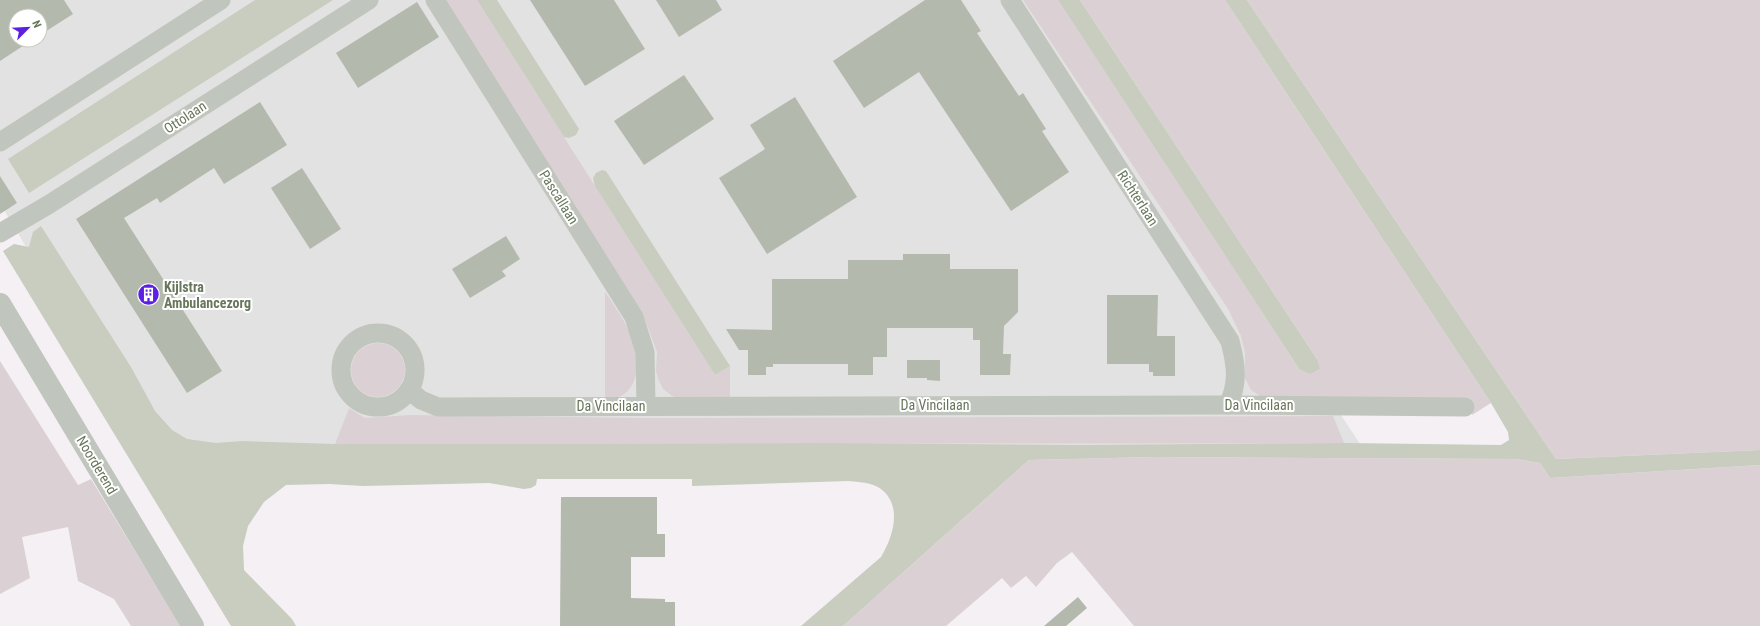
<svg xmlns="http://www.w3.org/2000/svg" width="1760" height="626" font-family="'Roboto Condensed',sans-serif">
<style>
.built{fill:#e3e2e2;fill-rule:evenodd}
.green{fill:#dbd1d5}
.water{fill:#c8cdbf}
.building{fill:#b4b9ad}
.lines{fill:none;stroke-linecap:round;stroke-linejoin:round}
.minor{stroke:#c0c5bd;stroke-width:19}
.tertiary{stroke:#c0c5bd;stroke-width:22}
.labels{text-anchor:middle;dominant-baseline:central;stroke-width:4;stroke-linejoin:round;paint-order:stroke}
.street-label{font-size:14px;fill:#68775b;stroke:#fff}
.poi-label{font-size:14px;font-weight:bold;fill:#68775b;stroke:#fff;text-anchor:start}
</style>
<rect width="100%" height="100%" fill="#f5f0f4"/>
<!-- built -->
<path class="built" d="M0,0H1068L1366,453L152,460L0,203ZM16,16H40V40H16Z"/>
<!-- green -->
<g class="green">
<path d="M445,0H477L715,375L730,366V398L682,399L672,396L663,389L658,379L656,371L657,352L645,320Z"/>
<path d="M1023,0H1058L1300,370L1310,374L1317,359L1080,0H1225L1491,403L1472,415L1469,399L1263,398L1251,390L1245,378V353L1241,336L1228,309Z"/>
<path d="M1247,0H1760V450L1556,459Z"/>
<path d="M605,292C615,306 633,333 636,349C639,366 637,391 618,397C614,398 609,397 605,397Z"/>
<circle cx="378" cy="370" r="27"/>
<path d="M0,361L78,485L91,479L181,626H131L114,599L78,581L68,527L22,537L30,578L0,594Z"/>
<path d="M349,408L365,418L410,415L648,418L1333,416L1344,443C1008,444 671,443 335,444Z"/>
<path d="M1154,457L1517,459L1540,463L1550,478L1760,465V626H1134L1072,552L1057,563L1036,587L1026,576L1011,588L1002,578L946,626H843L1029,460Z"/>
</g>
<!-- water -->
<g class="water">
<path d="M255,0H333L29,193L8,159Z"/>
<path d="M477,0H497L579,129L576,135L569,138L564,137Z"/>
<path d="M1058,0H1080L1317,359L1320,369L1310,374L1300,370Z"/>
<path d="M1225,0H1247L1556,459L1760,450V465L1550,478L1540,463L1517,459L1154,457L1029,460L843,626H801L881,557C893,537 903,506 881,489C872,482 858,482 848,481L692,486V479H537L536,485L531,488L524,489L489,483L363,486L329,484L286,485L264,502L248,526L243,546L244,570L292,619L296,626H231L3,251L14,244L29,247L33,232L41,226L131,367L155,411L172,430L187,439L216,443L242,441L335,444L830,443L1079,445L1344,443L1501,445L1509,440L1508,432L1491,403Z"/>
<path d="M602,170L606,171L730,366L715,375L595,186L593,178L596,173Z"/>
</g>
<!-- building -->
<g class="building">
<path d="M0,0H64L73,14L40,35V16H16V40H32L0,61Z"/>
<path d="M530,0H614L645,49L585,86Z"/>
<path d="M656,0H716L722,10L679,37Z"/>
<path d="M925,0H961L981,31L977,33L1019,96L1023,93L1046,129L1042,131L1069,172L1011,211L919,72L864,108L833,61Z"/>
<path d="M417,2L439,37L358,88L336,53Z"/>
<path d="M684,75L714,119L644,165L614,121Z"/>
<path d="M795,97L857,197L767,254L719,178L765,149L750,125Z"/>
<path d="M260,102L287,145L224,184L214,168L160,203L157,198L124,218L222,371L187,393L76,219Z"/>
<path d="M302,168L341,229L310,249L271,188Z"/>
<path d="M0,176L17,203L0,214Z"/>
<path d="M506,236L520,259L502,271L506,276L470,298L452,269Z"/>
<path d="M903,254H950V269H1018V312L1004,326L1003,354H1011L1010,375H980V340H973V328H887V357H873V375H848V364H773V367H766V375H748V350H739L726,329L772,330V279H848V260H903Z"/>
<path d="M1107,295H1158L1157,336H1175V376H1153V372H1149V364H1107Z"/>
<path d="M907,360H940V381L927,380V378H907Z"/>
<path d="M561,497H657V534H665V557H631V598L665,599V602H675V626H560Z"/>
<path d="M1078,597L1087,608L1066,626H1044Z"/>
</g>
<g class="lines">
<!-- minor -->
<g class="minor">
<path d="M435,0L634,317L645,352L646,406"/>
<path d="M1010,0L1230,341C1236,364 1239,383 1228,405"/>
<path d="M0,142L221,0"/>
<path d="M0,233L48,205L369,0"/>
<circle cx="378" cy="370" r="37"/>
<path d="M409,390L421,400L438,407L1228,405L1465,407"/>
</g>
<!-- tertiary -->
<path class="tertiary" d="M0,304L193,626"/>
</g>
<!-- icons -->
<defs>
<symbol id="building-disc" viewBox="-11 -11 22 22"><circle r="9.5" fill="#5c20e4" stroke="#fff"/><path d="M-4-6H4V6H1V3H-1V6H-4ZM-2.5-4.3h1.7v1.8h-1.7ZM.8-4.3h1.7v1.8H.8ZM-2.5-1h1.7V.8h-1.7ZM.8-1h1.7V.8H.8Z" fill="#fff"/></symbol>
</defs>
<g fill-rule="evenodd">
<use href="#building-disc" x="136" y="282" width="25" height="25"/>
</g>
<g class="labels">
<!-- street labels -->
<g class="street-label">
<text transform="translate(185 117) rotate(-33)">Ottolaan</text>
<text transform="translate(559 197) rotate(58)">Pascallaan</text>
<text transform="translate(1138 198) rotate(57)">Richterlaan</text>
<text x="935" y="405">Da Vincilaan</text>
<text x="1259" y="405">Da Vincilaan</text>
<text x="611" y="406">Da Vincilaan</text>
<text transform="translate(97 465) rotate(59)">Noorderend</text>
</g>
<!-- poi labels -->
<g class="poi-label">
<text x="164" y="287">Kijlstra<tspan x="164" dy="16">Ambulancezorg</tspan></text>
</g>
</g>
<!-- north arrow -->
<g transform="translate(28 28) rotate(66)"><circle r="19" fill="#ffffff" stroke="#c3c9bd"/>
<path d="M0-3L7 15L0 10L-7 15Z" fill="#5c20e4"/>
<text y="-6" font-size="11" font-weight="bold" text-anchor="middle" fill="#68775b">N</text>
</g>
</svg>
